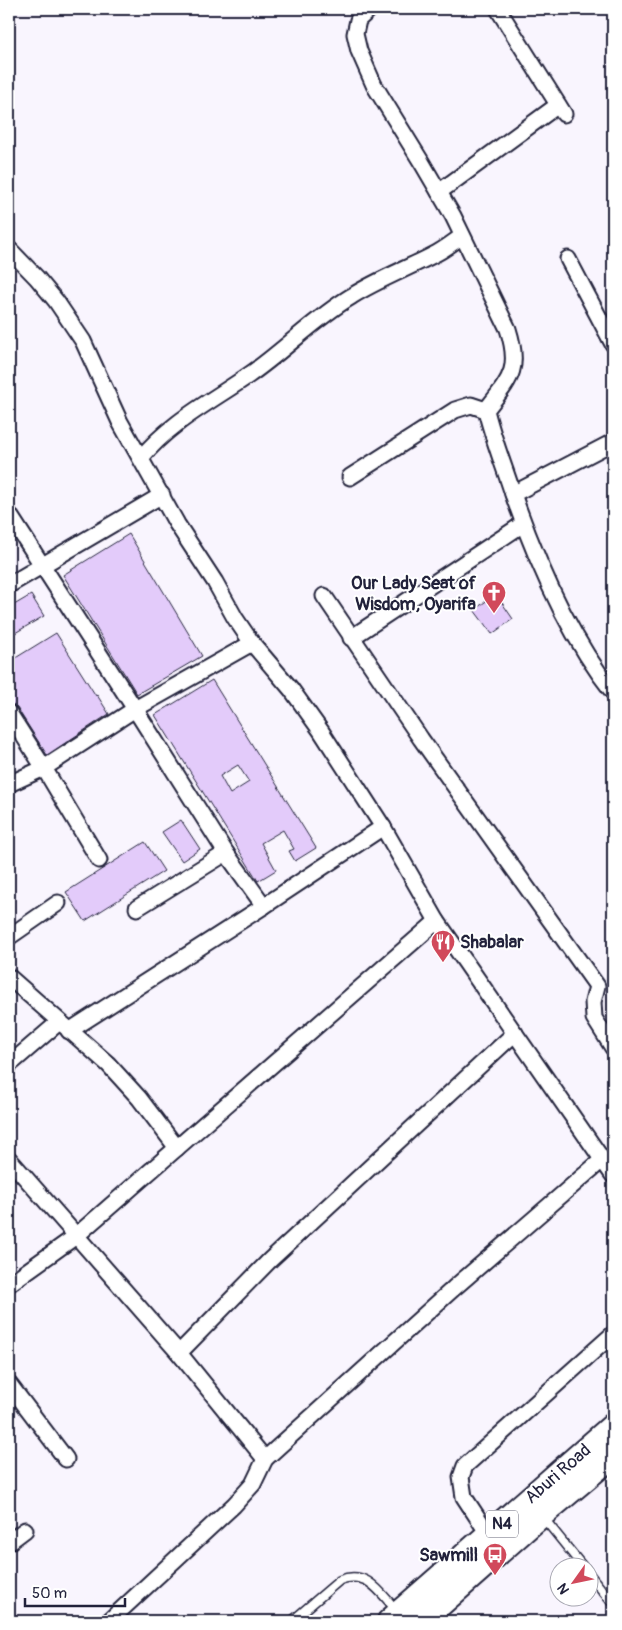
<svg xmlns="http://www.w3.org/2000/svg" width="622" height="1630" font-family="Pangolin,sans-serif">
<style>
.building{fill:#e3cbfa;stroke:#22223b;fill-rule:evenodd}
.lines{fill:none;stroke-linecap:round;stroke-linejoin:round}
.service-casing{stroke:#22223b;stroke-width:11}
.minor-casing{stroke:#22223b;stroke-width:19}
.trunk-casing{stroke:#22223b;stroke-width:28}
.service{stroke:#fff;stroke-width:8}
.minor{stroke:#fff;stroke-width:15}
.trunk{stroke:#fff;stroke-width:24}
.labels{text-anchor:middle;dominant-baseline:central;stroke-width:4;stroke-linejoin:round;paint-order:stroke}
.shield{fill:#fff;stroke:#646476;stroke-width:1}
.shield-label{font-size:16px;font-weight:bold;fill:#22223b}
.poi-label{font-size:18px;font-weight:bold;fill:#22223b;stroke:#fff;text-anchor:end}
.street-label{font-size:18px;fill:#22223b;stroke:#fff}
</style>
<rect width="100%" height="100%" fill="#f9f5fe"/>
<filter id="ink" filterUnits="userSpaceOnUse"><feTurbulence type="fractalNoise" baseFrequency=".02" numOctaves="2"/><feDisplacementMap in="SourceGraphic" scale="10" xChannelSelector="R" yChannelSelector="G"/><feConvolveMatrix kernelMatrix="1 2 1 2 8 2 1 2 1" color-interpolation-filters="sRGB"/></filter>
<g filter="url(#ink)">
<!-- building -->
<g class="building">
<path d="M129,534L202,656L137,694L63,575Z"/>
<path d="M496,594L513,619L492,634L474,610Z"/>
<path d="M31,595L44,616L15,633L9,622V608Z"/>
<path d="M56,633L96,696L97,695L109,714L47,755L17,708L9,701V662Z"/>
<path d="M212,680L316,848L295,861L289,851L294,849L283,830L261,843L276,870L258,881L155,715ZM238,765L249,782L230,794L220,776Z"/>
<path d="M181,820L200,849L182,861L162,832Z"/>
<path d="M145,842L164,871L85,921L66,892Z"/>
</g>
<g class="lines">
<defs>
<g id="service">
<path d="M542,1516L584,1568"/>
<path d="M590,1575L613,1604"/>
<path d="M292,1621L340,1580C368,1569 381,1594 398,1612"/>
</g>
<g id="minor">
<path d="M370,9L358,20L355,34L359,51L374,85L422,163L453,216L508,329C521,370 510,379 486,410C493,439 504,466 513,494C536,560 569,637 613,692"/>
<path d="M498,9L564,114"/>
<path d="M439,192L558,105"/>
<path d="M9,249L37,278L56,301L83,341L120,422L177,524L215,582L235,618L252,643L291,689L321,731L383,827L437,921L613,1175"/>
<path d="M568,259L613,344"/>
<path d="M141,458C170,422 212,401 249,375C285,350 315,318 352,296C379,279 409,268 437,253C446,248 454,242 462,236"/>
<path d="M350,477L455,410L471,405L486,410"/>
<path d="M513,494L613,442"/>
<path d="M9,514L135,709L226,853L264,906"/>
<path d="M9,585L162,495"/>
<path d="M324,596L421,739L597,986L593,1002L594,1018L613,1048"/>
<path d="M351,638L523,524"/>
<path d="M9,713L44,768L135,709L252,643"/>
<path d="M9,784L44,768L99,860"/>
<path d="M137,908L226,853"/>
<path d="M9,937L58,903"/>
<path d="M9,977L108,1064L139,1098L177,1148"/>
<path d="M69,1031L264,906L383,827"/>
<path d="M9,1065L59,1022"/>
<path d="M9,1159L179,1353L265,1459"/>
<path d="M9,1284L76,1236L437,921"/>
<path d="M179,1353L270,1260L515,1033"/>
<path d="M9,1384L66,1459"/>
<path d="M489,1535L464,1497L461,1477L465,1466L613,1334"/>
<path d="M9,1542L25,1530"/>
<path d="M109,1621L234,1505L253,1484L265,1459L454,1288L602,1160"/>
</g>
<g id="trunk">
<path d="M390,1621L613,1426"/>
<path d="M421,1621L533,1522L613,1455"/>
</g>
</defs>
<!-- service casing -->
<use href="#service" class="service-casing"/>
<!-- minor casing -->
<use href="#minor" class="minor-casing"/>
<!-- trunk casing -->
<use href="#trunk" class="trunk-casing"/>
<!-- service -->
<use href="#service" class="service"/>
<!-- minor -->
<use href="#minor" class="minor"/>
<!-- trunk -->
<use href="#trunk" class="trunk"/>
</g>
</g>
<!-- icons -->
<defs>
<symbol id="church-pin" viewBox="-11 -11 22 30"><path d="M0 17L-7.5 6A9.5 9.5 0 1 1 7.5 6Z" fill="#d1495b" stroke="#fff"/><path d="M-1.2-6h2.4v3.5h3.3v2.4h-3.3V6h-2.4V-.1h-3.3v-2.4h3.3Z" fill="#fff"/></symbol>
<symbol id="restaurant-pin" viewBox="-11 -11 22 30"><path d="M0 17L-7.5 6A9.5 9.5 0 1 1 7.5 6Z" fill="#d1495b" stroke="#fff"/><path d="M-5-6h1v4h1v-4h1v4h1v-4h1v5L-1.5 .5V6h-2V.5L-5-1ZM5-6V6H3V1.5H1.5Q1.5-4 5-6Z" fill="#fff"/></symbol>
<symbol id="bus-pin" viewBox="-11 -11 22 30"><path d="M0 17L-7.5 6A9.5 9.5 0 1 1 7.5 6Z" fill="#d1495b" stroke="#fff"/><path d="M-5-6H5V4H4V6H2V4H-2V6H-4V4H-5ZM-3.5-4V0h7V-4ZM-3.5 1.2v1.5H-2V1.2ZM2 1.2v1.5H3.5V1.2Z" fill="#fff"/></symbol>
</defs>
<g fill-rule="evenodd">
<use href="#church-pin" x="480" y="579" width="28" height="38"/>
<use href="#restaurant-pin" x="429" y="928" width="28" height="38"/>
<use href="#bus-pin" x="481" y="1541" width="28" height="38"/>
</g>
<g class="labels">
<!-- shield labels -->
<rect class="shield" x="486" y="1510.5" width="32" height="27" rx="4"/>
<g class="shield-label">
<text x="502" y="1524">N4</text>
</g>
<!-- poi labels -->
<g class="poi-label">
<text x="476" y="583">Our Lady Seat of<tspan x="476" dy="21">Wisdom, Oyarifa</tspan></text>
<text x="460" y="942" text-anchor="start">Shabalar</text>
<text x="478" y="1555">Sawmill</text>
</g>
<!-- street labels -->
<g class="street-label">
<text transform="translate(558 1474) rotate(-41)">Aburi Road</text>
</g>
</g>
<!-- margin -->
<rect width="622" height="1630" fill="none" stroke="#fff" stroke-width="30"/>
<rect x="15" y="15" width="592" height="1600" fill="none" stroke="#22223b" stroke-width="2" filter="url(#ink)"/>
<!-- north arrow -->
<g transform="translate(574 1582) rotate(237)"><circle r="24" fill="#ffffff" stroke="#a7a7b1"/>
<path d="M0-4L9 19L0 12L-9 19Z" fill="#d1495b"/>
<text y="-8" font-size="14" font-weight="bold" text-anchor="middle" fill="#22223b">N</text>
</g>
<!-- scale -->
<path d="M25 1598v8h100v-8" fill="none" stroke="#22223b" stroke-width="2.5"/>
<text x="32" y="1598" font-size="15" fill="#22223b" stroke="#ffffff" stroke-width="4" paint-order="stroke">50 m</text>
</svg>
